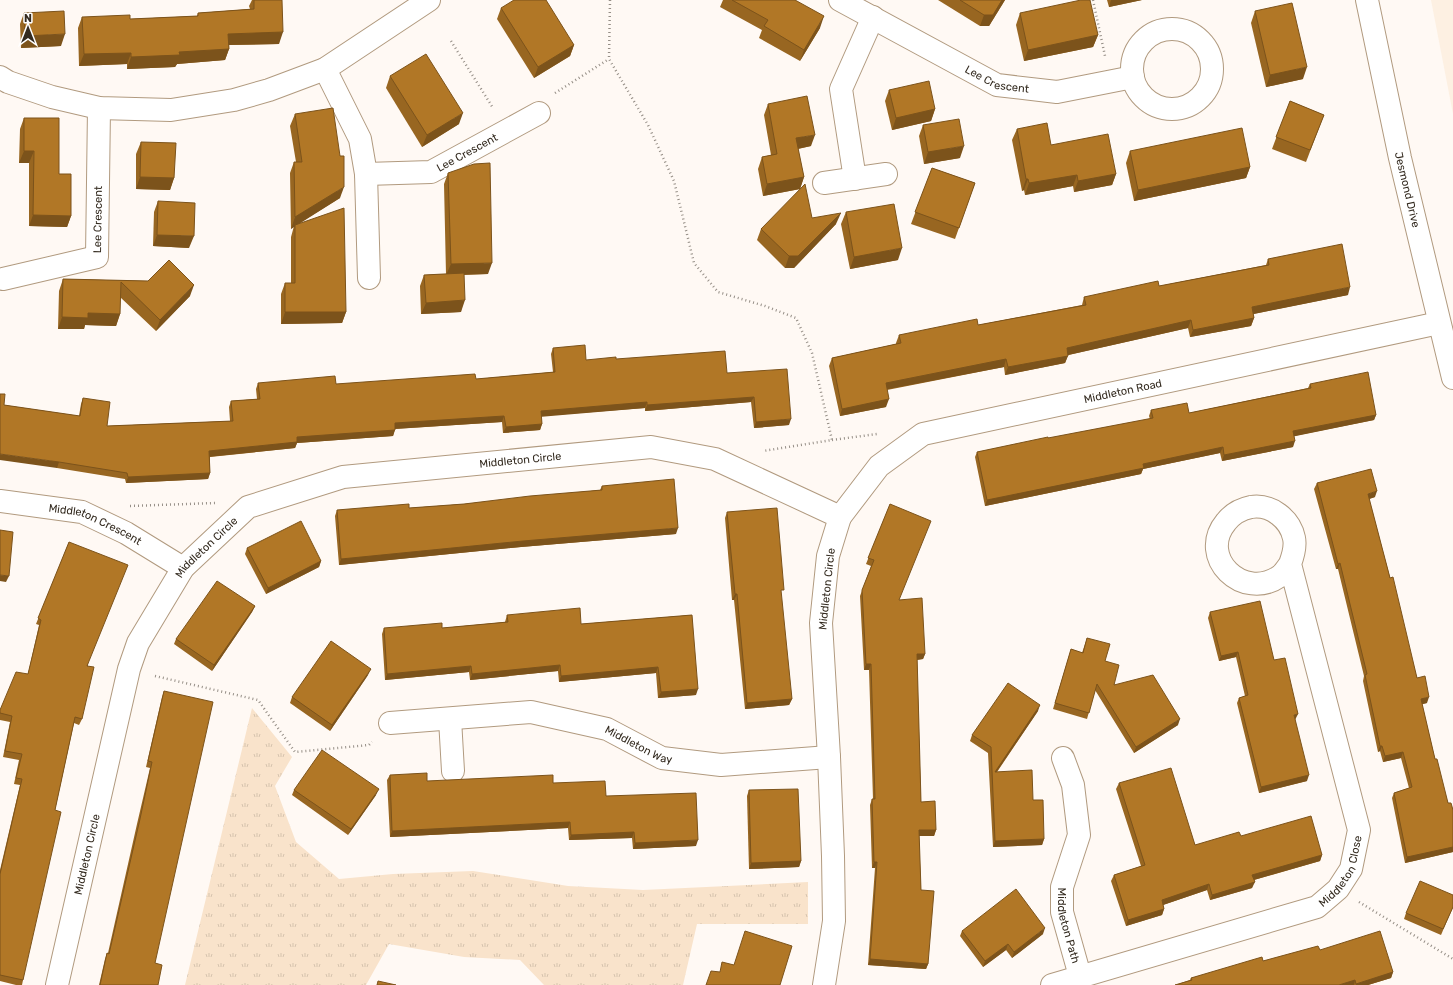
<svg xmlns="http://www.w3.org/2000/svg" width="1453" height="985" font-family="Rubik,sans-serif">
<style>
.built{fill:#fdf0e2}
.grass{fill:url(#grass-tufts)}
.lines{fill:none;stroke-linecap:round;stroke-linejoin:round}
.street-casing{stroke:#b19a7f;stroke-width:24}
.secondary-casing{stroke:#b19a7f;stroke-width:24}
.path{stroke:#968f87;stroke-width:2.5;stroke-dasharray:1 3;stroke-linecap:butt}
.street{stroke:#fff;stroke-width:22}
.secondary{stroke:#fff;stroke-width:22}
.wall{fill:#986621}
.shaded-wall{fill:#7c531b}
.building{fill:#b17726;stroke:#7c531b}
.labels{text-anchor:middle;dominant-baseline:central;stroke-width:4;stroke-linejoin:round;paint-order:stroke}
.street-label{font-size:11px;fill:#332a1f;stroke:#fff}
</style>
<defs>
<pattern id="grass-tufts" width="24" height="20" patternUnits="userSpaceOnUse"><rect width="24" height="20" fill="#f9e3cb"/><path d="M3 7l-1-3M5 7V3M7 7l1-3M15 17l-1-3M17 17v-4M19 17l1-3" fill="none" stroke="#d6c3ae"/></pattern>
</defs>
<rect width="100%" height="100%" fill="#fff9f4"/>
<!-- built -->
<path class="built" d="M1431,0H1453V114Z"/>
<!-- grass -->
<path class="grass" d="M252,708L292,757L275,786L296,842L339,879L393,874L473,871L568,886L643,890L808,882V924H697L683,985H544L520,960L464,957L389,944L366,985H185Z"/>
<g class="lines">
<defs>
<g id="street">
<path id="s1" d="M840,0L997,85L1057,92L1133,77"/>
<circle cx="1172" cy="69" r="40"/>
<path d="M325,69L360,139L366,174L369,278"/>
<path d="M0,77L8,82L52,97L99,108L171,110L234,100L269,90L325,69L429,0"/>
<path id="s2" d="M366,174L431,172L539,113"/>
<path d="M855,179L841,89L873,17"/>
<path d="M824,183L886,174"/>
<path id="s3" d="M3,279L97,257L99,108"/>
<path id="s4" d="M0,501L82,512L126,533L183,568"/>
<path id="s5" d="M840,517L879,466L923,434L1439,323"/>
<path d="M450,719L453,771"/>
<path id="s6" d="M390,723L531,712L607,729L662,758L721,765L829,757"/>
<path id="s7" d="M1063,758L1073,785L1079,835L1062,887V912L1080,976"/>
<path id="s8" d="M57,985L129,669L138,643L183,568L248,507L343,477L651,447L715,459L840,517L828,556L821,623L829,757L833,856L834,921L824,985"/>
<path id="s9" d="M1052,985L1317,907L1338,889L1351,869L1359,830L1290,564C1293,556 1296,547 1294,538C1290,519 1271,504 1251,507C1241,509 1233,513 1226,522C1197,557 1243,602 1280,576C1284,573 1287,568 1290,564"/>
</g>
<g id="secondary">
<path id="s10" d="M1367,0L1400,158L1453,378"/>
</g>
</defs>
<!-- street casing -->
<use href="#street" class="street-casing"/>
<!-- secondary casing -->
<use href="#secondary" class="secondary-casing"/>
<!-- path -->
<g class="path">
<path d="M610,0L609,59L648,125L674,181L694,263L718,292L765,306L796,318L812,353L832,440L763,451"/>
<path d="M1093,0L1105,56"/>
<path d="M451,41L493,108"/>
<path d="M555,93L609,59"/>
<path d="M832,440L877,434"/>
<path d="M130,506L215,503"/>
<path d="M155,676L258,700L295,752L369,745L372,742"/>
<path d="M1359,902L1453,959"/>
</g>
<!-- street -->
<use href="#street" class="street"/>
<!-- secondary -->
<use href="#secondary" class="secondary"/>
</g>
<!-- wall -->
<g class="wall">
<path d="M252,0H282L279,44L229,45V49L225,60L177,64L175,67L127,69V64L79,66L78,28L82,17L130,19L197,16L198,13L250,9L249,6Z"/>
<path d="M723,0H795L820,28L800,61L759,38L762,30L720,7Z"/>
<path d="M938,0H1005L989,26H980Z"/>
<path d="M1107,0H1142L1109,7Z"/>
<path d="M501,8L574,45L570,56L534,78L497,19Z"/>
<path d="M1255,11L1303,79L1266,87L1251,23Z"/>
<path d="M24,13L61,46L21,48L20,24Z"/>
<path d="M1020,13L1098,35L1093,47L1024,61L1016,25Z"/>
<path d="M390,76L459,124L422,147L386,88Z"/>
<path d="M889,90L935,109L931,121L892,130L885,101Z"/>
<path d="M1290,101L1324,115L1306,162L1272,149Z"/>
<path d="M768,104L811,146L798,149L804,177L800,189L763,196L758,169L762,157L771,155L764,115Z"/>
<path d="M295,114L340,198L298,224L346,312L342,323L281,324V294L285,283H291V237L294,226L291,229L290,173L294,162H296L290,126Z"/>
<path d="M24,118L59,174L71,216L67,227L29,226V163H19L20,129Z"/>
<path d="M923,125L960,158L924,164L919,136Z"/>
<path d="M1017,129L1051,145L1116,174L1112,185L1074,192L1073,186L1025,195L1024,190L1022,191L1012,140Z"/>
<path d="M141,142L174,178L170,190L136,189V154Z"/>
<path d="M1130,151L1250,167L1246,178L1134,201L1126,163Z"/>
<path d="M932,168L975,183L955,239L911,224Z"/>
<path d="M448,173L488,274L464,275L461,312L421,314L420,286L424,275L446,274L444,184Z"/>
<path d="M158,201L189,248L153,246L154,212Z"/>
<path d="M846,212L898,260L850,269L841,224Z"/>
<path d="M812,218L836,224L794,268H785L757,240L761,229Z"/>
<path d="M1268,259L1348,295L1253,314L1254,318L1251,326L1190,337L1188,328L1068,355L1065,363L1005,375L1004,367L887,390L886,407L840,416L829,366L832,358L896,344V343L899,335L978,325L1082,305L1084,297L1159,286L1266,265Z"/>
<path d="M63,279L148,281L190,296L156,331L120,297V314L116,326L85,325L84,329H58L59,291Z"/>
<path d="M553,348L586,360L616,359L727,373L789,425L754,428L751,402L645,411V408L541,416L542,424L540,430L503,433L502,422L395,429L393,436L297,443L295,448L210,457V473L208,479L126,483L125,479L57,468L4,405L79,416L81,404L83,398L107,426L230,421L229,407L231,401L257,399L256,389L258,383L336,384L476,379L553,372L551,354Z"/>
<path d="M1310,384L1376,415L1374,420L1294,436L1293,447L1222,461L1220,453L1143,469L1141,474L985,506L975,457L977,452L1150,419L1149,416L1151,410L1189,413L1308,388Z"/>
<path d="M1317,483L1375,497L1369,499L1417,678L1427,703L1422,704L1435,759L1448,803L1453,810V852L1405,863L1392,798L1394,793L1409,788L1401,758L1383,762L1380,751L1378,752L1363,681L1364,676L1338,569H1336L1314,489Z"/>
<path d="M602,486L676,534L521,547L339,565L335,516L337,510L409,508L464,504L600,490Z"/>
<path d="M890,504L899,600L925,654L923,659L917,660L921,802L936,830L934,836H919L921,890L928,964L926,969L868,965L875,868H872L870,805L872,799H873L869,670H864L860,596L871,566L866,564Z"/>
<path d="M727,512L792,699L789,705L745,709L734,600H732L725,518Z"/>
<path d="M69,542L88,666L82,719L79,725L74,723L55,810L23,980L22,985H16L0,981V870L20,785L14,784L19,760L3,757L10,722L0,720V710L28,674L39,625L36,624Z"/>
<path d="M247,548L321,561L319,567L266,594L245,554Z"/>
<path d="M255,606L252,612L212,671L174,644L176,639Z"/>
<path d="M1210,612L1274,660L1295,720L1307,781L1259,793L1237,703L1239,698L1245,696L1236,657L1219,661L1208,618Z"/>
<path d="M507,615L581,624L692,615L696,695L658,698L656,673L559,682L558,671L470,680L469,672L385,680L382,634L384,628H442L505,622Z"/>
<path d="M1087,638L1105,661L1114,685L1178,725L1134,753L1095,690L1087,719L1053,709L1071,649L1082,653Z"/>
<path d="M368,675L330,731L290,703L292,697Z"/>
<path d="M164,691L155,963L158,985H99L105,959L107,953H108L137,824L150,768L146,767L162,697Z"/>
<path d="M1038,711L997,772L1033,800L1044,839L1042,845L993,847L988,753L970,741L972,735Z"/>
<path d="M390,775L427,781L553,783L606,796L696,846L633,849L632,838L569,840L568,828L390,837L387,780Z"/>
<path d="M1119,783L1195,845L1241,836L1322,855L1320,861L1254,880L1252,888L1210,900L1207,890L1163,905L1164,909L1162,915L1126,926L1111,881L1114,875L1141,866L1116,789Z"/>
<path d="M294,790L376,795L348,835L292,795Z"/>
<path d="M749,790L801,861L799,867L749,869L747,796Z"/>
<path d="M1453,907L1441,935L1404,919L1406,913Z"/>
<path d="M962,931L1043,934L1012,958L1006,950L983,967L960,936Z"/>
<path d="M1320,950L1393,972L1391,978L1368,985H1175L1190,980L1191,978L1263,961Z"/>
</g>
<!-- shaded-wall -->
<g class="shaded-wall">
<path d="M1002,0H1005L989,26H980L984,15Z"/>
<path d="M1111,0H1142L1109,7Z"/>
<path d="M824,16L820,28L800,61L804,50Z"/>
<path d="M283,32L279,44L224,45L228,34Z"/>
<path d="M65,34L61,46L21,48L25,36Z"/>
<path d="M1098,35L1093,47L1024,61L1028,50Z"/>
<path d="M574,45L570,56L534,78L538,67Z"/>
<path d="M229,49L225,60L177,64L175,67L127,69L131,57L179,52Z"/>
<path d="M131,53L127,64L79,66L84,54Z"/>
<path d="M1307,67L1303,79L1266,87L1270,75Z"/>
<path d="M935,109L931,121L892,130L896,118Z"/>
<path d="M463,113L459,124L422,147L427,135Z"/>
<path d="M815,135L811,146L792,150L796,138Z"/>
<path d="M964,146L960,158L924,164L928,152Z"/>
<path d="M24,151H34L29,163H19Z"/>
<path d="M1250,167L1246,178L1134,201L1138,190Z"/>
<path d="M1116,174L1112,185L1074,192L1078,181Z"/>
<path d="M1077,175L1073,186L1025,195L1029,183Z"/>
<path d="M140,177L174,178L170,190L136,189Z"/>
<path d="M804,177L800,189L763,196L767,184Z"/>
<path d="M1026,179H1028L1024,190L1022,191Z"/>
<path d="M344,187L340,198L291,229L295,217Z"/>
<path d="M841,213L836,224L794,268H785L789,256Z"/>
<path d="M33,215L71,216L67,227L29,226Z"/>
<path d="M157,235L194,236L189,248L153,246Z"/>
<path d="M902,248L898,260L850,269L854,257Z"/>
<path d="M492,263L488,274L446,275L451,264Z"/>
<path d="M194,285L190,296L156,331L160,320Z"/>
<path d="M1350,287L1348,295L1249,315L1252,307Z"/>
<path d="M465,300L461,312L421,314L426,303Z"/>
<path d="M285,312H346L342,323L281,324Z"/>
<path d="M88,313L120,314L116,326L85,325L84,329H58L62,317Z"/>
<path d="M1254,318L1251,326L1190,337L1193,330Z"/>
<path d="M1191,320L1188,328L1064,356L1067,348Z"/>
<path d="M1068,356L1065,363L1005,375L1008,367Z"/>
<path d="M1006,359L1004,367L883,390L886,383Z"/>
<path d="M754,397L751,402L645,411L647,405Z"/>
<path d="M889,399L886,407L840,416L842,409Z"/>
<path d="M647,402L645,408L539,417L541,411Z"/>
<path d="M1376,415L1374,420L1291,437L1293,431Z"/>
<path d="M504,416L502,422L393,429L395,423Z"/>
<path d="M791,419L789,425L754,428L756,422Z"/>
<path d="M542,424L540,430L503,433L506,427Z"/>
<path d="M395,430L393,436L297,443L295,448L207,457L209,451L297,437Z"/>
<path d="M1295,441L1293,447L1222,461L1224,455Z"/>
<path d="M1223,447L1220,453L1143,469L1141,474L985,506L987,500L1143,464Z"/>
<path d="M0,454L59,462L57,468L0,460Z"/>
<path d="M210,473L208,479L126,483L128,477Z"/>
<path d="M1377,491L1375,497L1366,500L1368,494Z"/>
<path d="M678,528L676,534L521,547L339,565L341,559L523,541Z"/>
<path d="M321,561L319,567L266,594L268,588Z"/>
<path d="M1340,563L1338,569H1336L1338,564Z"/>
<path d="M0,575L9,576L6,582L0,581Z"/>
<path d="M735,594H737L734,600H732Z"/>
<path d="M255,606L252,612L212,671L214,665Z"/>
<path d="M1238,652L1236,657L1219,661L1221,656Z"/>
<path d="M917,654H925L923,659L915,660Z"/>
<path d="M866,664H871L869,670H864Z"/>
<path d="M560,665L558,671L470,680L472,674Z"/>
<path d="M471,666L469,672L385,680L387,674Z"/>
<path d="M658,667L656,673L559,682L561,676Z"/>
<path d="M371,669L368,675L330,731L332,725Z"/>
<path d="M698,689L696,695L658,698L661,692Z"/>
<path d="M1429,697L1427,703L1419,705L1421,699Z"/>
<path d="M792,699L789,705L745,709L747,703Z"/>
<path d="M1040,705L1038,711L993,777L995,772Z"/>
<path d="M1298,714L1295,720L1294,715Z"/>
<path d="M1180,719L1178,725L1134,753L1136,747Z"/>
<path d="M1380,746H1382L1380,751L1378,752Z"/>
<path d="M1403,752L1401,758L1383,762L1385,756Z"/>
<path d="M1309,775L1307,781L1259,793L1261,787Z"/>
<path d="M379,789L376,795L348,835L351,829Z"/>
<path d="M570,822L568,828L390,837L392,831Z"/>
<path d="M919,830H936L934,836H917Z"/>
<path d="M634,832L632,838L569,840L571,835Z"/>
<path d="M1044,839L1042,845L993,847L995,841Z"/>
<path d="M698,840L696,846L633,849L635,843Z"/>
<path d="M1453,847V852L1405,863L1407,857Z"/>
<path d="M1322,855L1320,861L1250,881L1252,875Z"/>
<path d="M801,861L799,867L749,869L751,863Z"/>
<path d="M874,862H877L875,868H872Z"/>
<path d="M1255,882L1252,888L1210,900L1212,895Z"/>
<path d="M1209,884L1207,890L1160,906L1162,900Z"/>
<path d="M1164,909L1162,915L1126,926L1128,920Z"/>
<path d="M1045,928L1043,934L1012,958L1014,952Z"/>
<path d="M1008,944L1006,950L983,967L985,961Z"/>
<path d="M870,959L928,964L926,969L868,965Z"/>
<path d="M1393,972L1391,978L1368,985H1356V984Z"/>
<path d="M1355,980L1354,985H1339Z"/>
</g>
<!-- building -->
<g class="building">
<path d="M254,0H282L283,32L228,34L229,49L179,52L180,55L131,57V53L84,54L82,17L130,15V19L198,16V13L254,9Z"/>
<path d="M514,0H546L574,45L538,67L501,8Z"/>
<path d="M732,0H795L824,16L804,50L764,26L768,20Z"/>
<path d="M960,0H1002L993,15H984Z"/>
<path d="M1081,0H1090L1098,35L1028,50L1020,13Z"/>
<path d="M1292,3L1307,67L1270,75L1255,11Z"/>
<path d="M64,11L65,34L25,36L24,13Z"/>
<path d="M426,54L463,113L427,135L390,76Z"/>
<path d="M929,81L935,109L896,118L889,90Z"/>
<path d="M807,96L815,135L796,138L804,177L767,184L762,157L777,154L768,104Z"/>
<path d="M1290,101L1324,115L1310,150L1276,137Z"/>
<path d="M333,108L340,156H344V187L295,217L294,162H302L295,114Z"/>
<path d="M24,118H59V174H71V216L33,215L34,151H24Z"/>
<path d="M959,119L964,146L928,152L923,125Z"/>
<path d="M1047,123L1051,145L1108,134L1116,174L1078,181L1077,175L1029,183L1028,179H1026L1017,129Z"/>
<path d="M1242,128L1250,167L1138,190L1130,151Z"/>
<path d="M141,142L176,143L174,178L140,177Z"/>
<path d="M490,163L492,263L451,264L448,173L474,164Z"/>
<path d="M932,168L975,183L959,228L915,212Z"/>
<path d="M805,184L812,218L841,213L798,256H789L761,229Z"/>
<path d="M158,201L195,203L194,236L157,235Z"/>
<path d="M894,204L902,248L854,257L846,212Z"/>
<path d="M344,208L346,312H285V283H295V225Z"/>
<path d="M1342,244L1350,287L1252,307L1254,318L1193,330L1191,320L1067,348L1068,356L1008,367L1006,359L886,383L889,399L842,409L832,358L901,343L899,335L977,319L978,325L1086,305L1084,297L1158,281L1159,286L1269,265L1268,259Z"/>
<path d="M169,260L194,285L160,320L121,282L120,314L88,313V318L62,317L63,279L148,281Z"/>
<path d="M464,273L465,300L426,303L424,275Z"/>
<path d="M585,345L586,360L616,357V359L725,351L727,373L787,369L791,419L756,422L754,397L647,405V402L541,411L542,424L506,427L504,416L395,423V430L297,437V442L209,451L210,473L128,477L127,473L59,462L0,454V394H5L4,405L80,416L83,398L110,402L107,426L233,421L231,401L260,399L258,383L335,376L336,384L475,374L476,379L555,372L553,348Z"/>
<path d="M1368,372L1376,415L1293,431L1295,441L1224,455L1223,447L1143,464L1144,468L987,500L977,452L1048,437V438L1153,418L1151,410L1187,403L1189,413L1311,388L1310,384Z"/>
<path d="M1371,469L1377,491L1368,494L1390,578L1393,577L1417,678L1425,676L1429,697L1421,699L1435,759H1437L1448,803H1451L1453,810V847L1407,857L1394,793L1412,787L1403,752L1385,756L1382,746H1380L1365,675L1367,674L1340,563L1338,564L1317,483Z"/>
<path d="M674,479L678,528L523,541L341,559L337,510L409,504V508L464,504L530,496L602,490V486Z"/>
<path d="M890,504L931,521L899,600L922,598L925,654H917L921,802L935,801L936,830H919L921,890L934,891L928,964L870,959L877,862H874L872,799H875L871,664H866L862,590L874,560L868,558Z"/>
<path d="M777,508L784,590H781L792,699L747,703L737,594H735L727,512Z"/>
<path d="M301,521L321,561L268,588L247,548Z"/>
<path d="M0,530L13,532L9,576L0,575Z"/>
<path d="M69,542L128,565L87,666L94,667L82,719L75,717L55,810L61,812L23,980L0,975V874L22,779L16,778L22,754L5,751L12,716L0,713V710L16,672L28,674L41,620L38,618Z"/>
<path d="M217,581L255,606L214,665L176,639Z"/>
<path d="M1260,601L1274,660L1285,658L1298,714L1294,715L1309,775L1261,787L1239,698L1248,695L1238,652L1221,656L1210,612Z"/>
<path d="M580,608L581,624L692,615L698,689L661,692L658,667L561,676L560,665L472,674L471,666L387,674L384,628L442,623V628L508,622L507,615Z"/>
<path d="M1087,638L1110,644L1105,661L1119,665L1114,685L1153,675L1180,719L1136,747L1097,684L1089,713L1055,703L1071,649L1083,653Z"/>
<path d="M331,641L371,669L332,725L292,697Z"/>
<path d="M1008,683L1040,705L995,772L1032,770L1033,800H1043L1044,839L995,841L991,747L972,735Z"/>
<path d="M164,691L213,702L155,963L162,965L158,985H100L107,953L109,954L140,819L152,762L148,761Z"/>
<path d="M322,750L379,789L351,829L294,790Z"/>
<path d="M1171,768L1195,845L1239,832L1241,836L1311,816L1322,855L1252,875L1255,882L1212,895L1209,884L1162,900L1164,909L1128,920L1114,875L1145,865L1119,783Z"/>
<path d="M427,773V781L553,775V783L605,781L606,796L696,793L698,840L635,843L634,832L571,835L570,822L392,831L390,775Z"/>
<path d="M798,789L801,861L751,863L749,790Z"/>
<path d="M1420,881L1453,895V907L1443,929L1406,913Z"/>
<path d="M1016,889L1045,928L1014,952L1008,944L985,961L962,931Z"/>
<path d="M745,931L792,946L780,985H706L711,971L720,972L722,962L734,965Z"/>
<path d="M1380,931L1393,972L1356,984L1355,980L1339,985H1175L1192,980L1191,978L1262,957L1263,961L1318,946L1320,950Z"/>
<path d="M378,981L396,985H377Z"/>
</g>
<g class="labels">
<!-- street labels -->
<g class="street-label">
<text stroke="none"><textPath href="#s1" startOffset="177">Lee Crescent</textPath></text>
<text stroke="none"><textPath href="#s2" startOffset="106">Lee Crescent</textPath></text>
<text stroke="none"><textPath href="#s10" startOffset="194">Jesmond Drive</textPath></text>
<text stroke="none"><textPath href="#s3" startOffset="134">Lee Crescent</textPath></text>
<text stroke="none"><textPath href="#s5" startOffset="323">Middleton Road</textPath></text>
<text stroke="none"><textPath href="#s8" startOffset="806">Middleton Circle</textPath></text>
<text stroke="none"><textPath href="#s4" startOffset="99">Middleton Crescent</textPath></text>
<text stroke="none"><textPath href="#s8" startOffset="470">Middleton Circle</textPath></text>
<text transform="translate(827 589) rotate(-84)">Middleton Circle</text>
<text stroke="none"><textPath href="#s6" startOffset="255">Middleton Way</textPath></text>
<text stroke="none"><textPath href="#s8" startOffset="134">Middleton Circle</textPath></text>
<text stroke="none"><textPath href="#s9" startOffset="321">Middleton Close</textPath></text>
<text stroke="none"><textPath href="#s7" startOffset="173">Middleton Path</textPath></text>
</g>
</g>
<!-- north arrow -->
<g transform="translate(28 28)" stroke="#ffffff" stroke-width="3" paint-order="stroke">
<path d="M0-3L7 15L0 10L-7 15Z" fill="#332a1f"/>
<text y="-6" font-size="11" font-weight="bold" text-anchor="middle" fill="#332a1f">N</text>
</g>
</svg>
